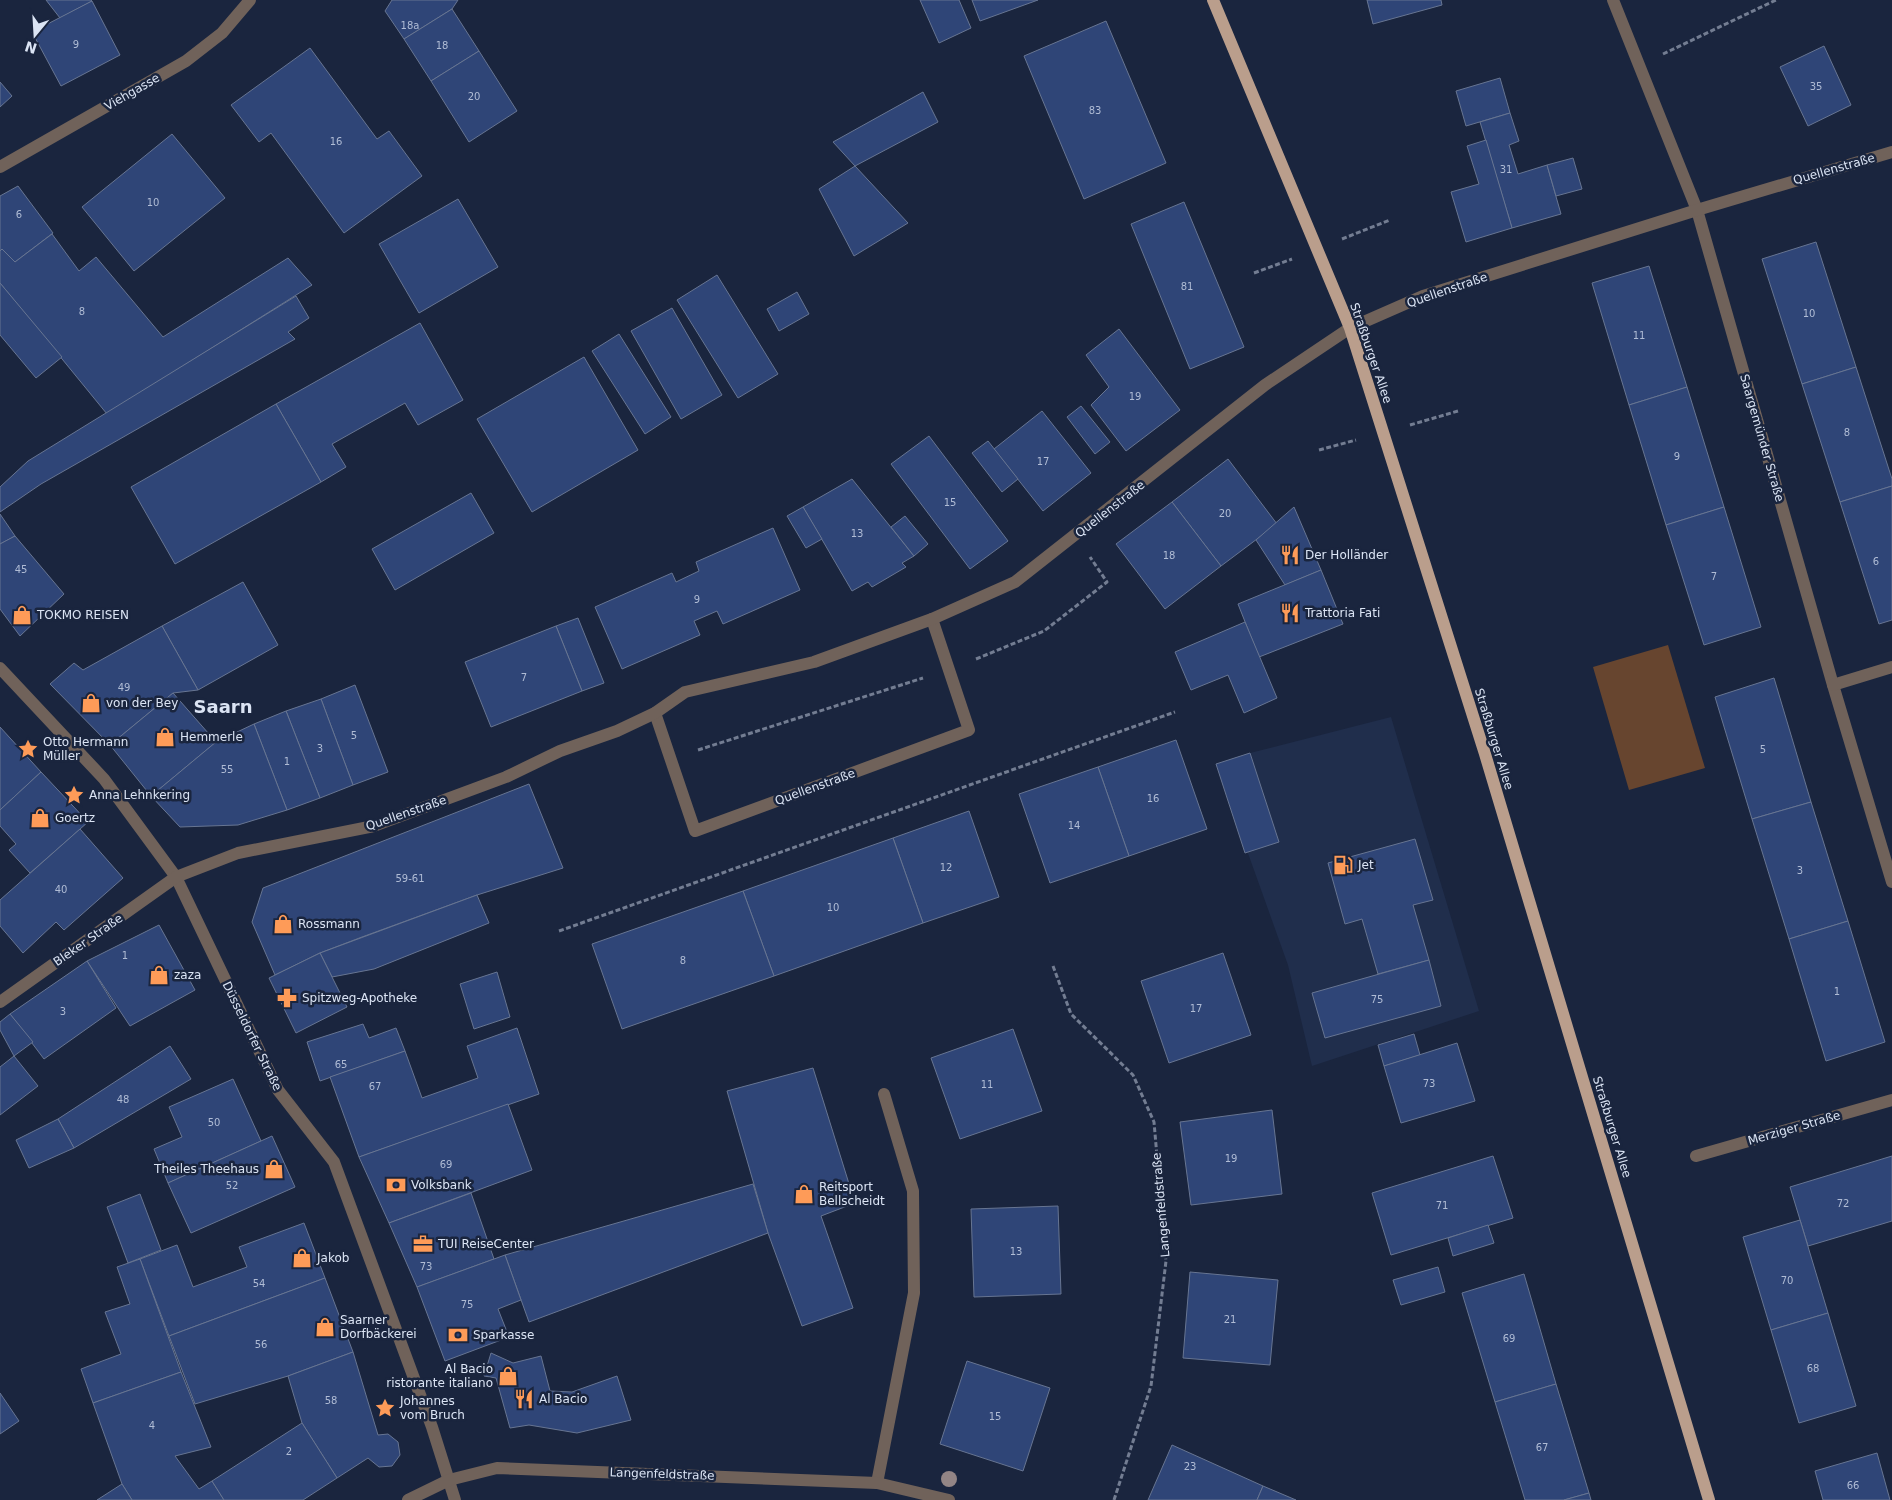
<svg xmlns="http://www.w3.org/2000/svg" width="1892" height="1500" font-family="'DejaVu Sans',sans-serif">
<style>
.built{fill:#202e4c}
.green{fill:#67452f}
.building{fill:#2f4577;stroke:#677592}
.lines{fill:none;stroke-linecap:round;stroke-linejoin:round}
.path{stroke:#737d92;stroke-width:3;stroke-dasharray:5 2.5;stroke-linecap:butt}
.service{stroke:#70625a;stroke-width:12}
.minor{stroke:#70625a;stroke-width:12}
.primary{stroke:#ba9e8c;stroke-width:12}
.tree{fill:#938585}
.labels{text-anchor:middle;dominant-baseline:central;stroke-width:5;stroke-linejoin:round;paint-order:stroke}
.number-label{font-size:10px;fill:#b0bcd5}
.street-label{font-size:12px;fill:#dbe4f4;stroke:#1a253e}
.poi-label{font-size:12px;fill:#dbe4f4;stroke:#1a253e;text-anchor:start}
.district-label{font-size:18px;font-weight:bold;fill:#dbe4f4;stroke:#1a253e}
</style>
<rect width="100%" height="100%" fill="#1a253e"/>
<!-- built -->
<path class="built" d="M1391,717L1479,1011L1312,1066L1288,965L1216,764L1250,753Z"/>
<!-- green -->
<path class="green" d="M1668,645L1705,768L1629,790L1593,667Z"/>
<!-- building -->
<g class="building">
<path d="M46,0H91L92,1L60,18Z"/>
<path d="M392,0H458L452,9L404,39L385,11Z"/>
<path d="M920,0H959L971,28L939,43Z"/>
<path d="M972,0H1038L980,21Z"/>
<path d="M1367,0H1441L1442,5L1373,24Z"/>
<path d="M92,1L120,55L61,86L32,32Z"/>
<path d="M452,9L479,51L431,81L404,39Z"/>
<path d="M1106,21L1166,163L1084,199L1024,56Z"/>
<path d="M1824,46L1851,105L1808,126L1780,67Z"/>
<path d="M310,48L377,139L389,131L422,176L344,233L271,133L259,142L231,105Z"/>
<path d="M479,51L517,111L469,142L431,81Z"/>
<path d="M1500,78L1510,113L1466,126L1456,91Z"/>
<path d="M0,82L12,96L0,107Z"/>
<path d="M923,92L938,122L855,166L833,142Z"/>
<path d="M1510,113L1519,141L1509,145L1518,174L1547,165L1561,214L1512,228L1480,122Z"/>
<path d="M172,134L225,198L134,271L82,207Z"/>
<path d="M1486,140L1512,228L1466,242L1451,192L1479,184L1467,146Z"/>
<path d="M1573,158L1582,189L1556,196L1547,165Z"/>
<path d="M855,166L908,223L854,256L819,189Z"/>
<path d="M18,186L53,233L15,262L2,249L0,251V196Z"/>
<path d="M458,199L498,267L419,313L379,244Z"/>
<path d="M1184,202L1244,347L1190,369L1131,224Z"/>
<path d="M52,234L79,271L96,257L163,337L288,258L312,285L107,414L0,283V251L2,249L15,262Z"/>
<path d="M1816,242L1856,367L1802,384L1762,259Z"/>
<path d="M1649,266L1687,387L1629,405L1592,283Z"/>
<path d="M717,275L778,374L738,398L677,300Z"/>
<path d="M0,283L62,357L36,378L0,335Z"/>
<path d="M797,292L809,314L779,331L767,309Z"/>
<path d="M296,296L309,318L288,332L295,339L41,484L0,512V487L28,461Z"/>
<path d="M672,308L722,395L681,419L631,331Z"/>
<path d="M420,323L463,400L418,425L405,403L332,444L346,467L321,482L276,404Z"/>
<path d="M1119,329L1180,410L1126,451L1091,405L1109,387L1086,355Z"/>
<path d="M619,334L671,417L645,434L592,351Z"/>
<path d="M584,357L638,450L532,512L477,419Z"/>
<path d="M1856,367L1892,479V486L1840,502L1802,384Z"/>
<path d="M1687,387L1724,507L1666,525L1629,405Z"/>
<path d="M276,404L321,482L175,564L131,487Z"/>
<path d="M1081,406L1110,442L1095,454L1067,417Z"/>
<path d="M1042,411L1091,473L1043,511L994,449Z"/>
<path d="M929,436L1008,541L970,569L891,464Z"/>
<path d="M988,441L1018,479L1002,492L972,453Z"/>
<path d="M1228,459L1277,524L1221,566L1172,502Z"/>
<path d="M852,479L914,556L902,563L906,567L872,587L868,582L852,591L803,507Z"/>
<path d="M1892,486V620L1879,624L1840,502Z"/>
<path d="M471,493L494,533L395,590L372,549Z"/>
<path d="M1172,502L1221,566L1165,609L1116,544Z"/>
<path d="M803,507L822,539L806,548L787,516Z"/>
<path d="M1294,507L1321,570L1285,585L1256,540Z"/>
<path d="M1724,507L1761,627L1704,645L1666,525Z"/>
<path d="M0,514L15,536L0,544Z"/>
<path d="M905,516L928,544L914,556L891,527Z"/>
<path d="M773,528L800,590L723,624L717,611L694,621L700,635L622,669L595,607L672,573L676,582L699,571L696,562Z"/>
<path d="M15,536L64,594L20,636L0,609V544Z"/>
<path d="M1321,570L1343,624L1259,657L1238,604Z"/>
<path d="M243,582L278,645L198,690L162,626Z"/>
<path d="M578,618L604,683L582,691L556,626Z"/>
<path d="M1245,622L1277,698L1244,713L1228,675L1191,690L1175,652Z"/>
<path d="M162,626L198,690L173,693L110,745L50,684L74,663L83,670Z"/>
<path d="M556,626L582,691L491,727L465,662Z"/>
<path d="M1774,678L1811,802L1752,819L1715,697Z"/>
<path d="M355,685L388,772L353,785L321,699Z"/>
<path d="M173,693L216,742L151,796L110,745Z"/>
<path d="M321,699L353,785L320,798L286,711Z"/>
<path d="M286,711L320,798L287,810L254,724Z"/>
<path d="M254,724L287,810L238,825L180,827L151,796L216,742Z"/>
<path d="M0,727L41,772L0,810Z"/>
<path d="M1176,740L1207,829L1129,856L1098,767Z"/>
<path d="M1250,753L1279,842L1245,853L1216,764Z"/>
<path d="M1098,767L1129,856L1050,883L1019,794Z"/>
<path d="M41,772L88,822L30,873L9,850L16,844L0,826V810Z"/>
<path d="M529,784L563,868L477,895L362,937L320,953L275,975L252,922L263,888Z"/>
<path d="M1811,802L1848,921L1789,939L1752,819Z"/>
<path d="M969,811L999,897L923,923L893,838Z"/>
<path d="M80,829L123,878L64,930L56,922L23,953L0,926V900Z"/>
<path d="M893,838L923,923L774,976L743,891Z"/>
<path d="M1415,839L1433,900L1413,905L1429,960L1378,974L1362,919L1345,924L1328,863Z"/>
<path d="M743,891L774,976L622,1029L592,944Z"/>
<path d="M477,895L489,923L374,969L332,977L320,953Z"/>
<path d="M1848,921L1885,1042L1826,1061L1789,939Z"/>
<path d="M159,925L195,990L130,1026L87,961Z"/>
<path d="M320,953L347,1007L296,1033L269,978Z"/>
<path d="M1223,953L1251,1035L1169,1063L1141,981Z"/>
<path d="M1429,960L1441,1006L1325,1038L1312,993Z"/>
<path d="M87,961L116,1008L44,1059L10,1014Z"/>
<path d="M497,972L510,1017L474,1029L460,984Z"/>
<path d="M10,1014L33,1042L14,1056L0,1030V1022Z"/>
<path d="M363,1024L369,1038L396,1028L405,1051L320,1081L307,1042Z"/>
<path d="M517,1028L539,1094L359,1157L330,1077L405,1051L422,1098L478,1078L467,1046Z"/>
<path d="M1013,1029L1042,1111L960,1139L931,1058Z"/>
<path d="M1414,1034L1420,1055L1384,1066L1378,1045Z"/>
<path d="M1457,1043L1475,1101L1401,1123L1384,1066Z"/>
<path d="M170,1046L191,1079L74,1148L58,1119Z"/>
<path d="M14,1056L38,1086L0,1115V1067Z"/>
<path d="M813,1068L855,1203L821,1216L853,1308L802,1326L768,1233L727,1091Z"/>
<path d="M233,1079L261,1141L168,1183L154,1149L182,1137L169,1107Z"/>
<path d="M508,1104L532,1170L389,1223L359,1157Z"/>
<path d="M1272,1110L1282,1194L1191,1205L1180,1122Z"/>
<path d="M58,1119L74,1148L29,1168L16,1140Z"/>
<path d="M272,1136L295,1187L191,1233L168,1183Z"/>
<path d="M1493,1156L1513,1218L1391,1255L1372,1193Z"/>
<path d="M1892,1156V1221L1808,1246L1790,1187Z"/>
<path d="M753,1184L768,1233L529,1322L505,1255Z"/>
<path d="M471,1193L494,1259L417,1287L389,1223Z"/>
<path d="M140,1194L161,1250L128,1263L107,1207Z"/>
<path d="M1058,1206L1061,1294L974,1297L971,1209Z"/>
<path d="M1800,1220L1828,1313L1771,1330L1743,1237Z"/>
<path d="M304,1223L325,1278L169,1336L140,1259L177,1245L193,1287L247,1267L239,1247Z"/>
<path d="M1488,1225L1494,1243L1453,1256L1448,1238Z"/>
<path d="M505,1255L521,1300L498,1309L509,1337L445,1361L417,1287Z"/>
<path d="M140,1259L181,1372L93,1403L81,1369L121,1354L105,1312L130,1304L117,1267Z"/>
<path d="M1438,1267L1445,1292L1401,1305L1393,1280Z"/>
<path d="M1190,1272L1278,1280L1270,1365L1183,1358Z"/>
<path d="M1524,1274L1556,1384L1495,1402L1462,1293Z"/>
<path d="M325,1278L353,1352L288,1376L195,1404L169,1336Z"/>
<path d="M1828,1313L1856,1406L1799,1423L1771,1330Z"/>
<path d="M353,1352L378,1435L388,1434L398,1442L400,1455L392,1466L379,1467L368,1458L337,1478L302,1423L288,1376Z"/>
<path d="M491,1353L513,1363L541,1356L550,1391L572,1392L617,1376L631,1420L577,1433L529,1425L510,1428L496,1378L484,1376Z"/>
<path d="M967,1361L1050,1388L1023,1471L940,1444Z"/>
<path d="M181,1372L211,1447L175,1456L199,1489L212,1481L224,1500H132L122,1484L93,1403Z"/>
<path d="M1556,1384L1589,1493L1564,1500H1525L1495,1402Z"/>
<path d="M0,1393L19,1421L0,1434Z"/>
<path d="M302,1423L337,1478L303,1500H224L212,1481Z"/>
<path d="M1172,1445L1263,1486L1257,1500H1148Z"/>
<path d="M1877,1453L1890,1500H1823L1815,1471Z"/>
<path d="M122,1484L132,1500H97Z"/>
<path d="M1263,1486L1296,1500H1257Z"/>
<path d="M1589,1493L1591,1500H1564Z"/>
</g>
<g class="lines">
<!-- path -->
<g class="path">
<path d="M1663,54L1776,0"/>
<path d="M1342,239L1390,220"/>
<path d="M1254,273L1292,259"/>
<path d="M1410,425L1458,411"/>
<path d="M1319,450L1356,440"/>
<path d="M976,659L1044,631L1107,582L1090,557"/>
<path d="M698,750L923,678"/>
<path d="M559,931L1175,712"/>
<path d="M1053,966L1071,1014L1133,1075L1154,1122L1166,1261L1151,1386L1114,1500"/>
</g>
<!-- service -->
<path class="service" d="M655,713L695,831L969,730L932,619"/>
<!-- minor -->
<g class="minor">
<path d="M1613,0L1697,210L1833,685L1892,882"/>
<path d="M0,167L186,61L222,33L250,0"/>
<path d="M0,668L104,779L176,877L278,1090L334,1162L432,1427L455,1500"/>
<path d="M1833,685L1892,667"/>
<path d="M0,1002L176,877L238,853L374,826L506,777L560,751L617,731L655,713L685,692L814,662L932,619L1015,582L1265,385L1350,328L1423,296L1697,210L1892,152"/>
<path d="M1696,1156L1892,1100"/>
<path d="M877,1483L914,1293L913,1191L884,1094"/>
<path d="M408,1500L449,1480L497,1468L877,1483L949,1500"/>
</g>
<!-- primary -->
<path class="primary" d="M1213,0L1350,328L1485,754L1709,1500"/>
</g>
<!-- trees -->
<circle class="tree" cx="949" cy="1479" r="8"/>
<!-- icons -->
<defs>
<symbol id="restaurant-bare" viewBox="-9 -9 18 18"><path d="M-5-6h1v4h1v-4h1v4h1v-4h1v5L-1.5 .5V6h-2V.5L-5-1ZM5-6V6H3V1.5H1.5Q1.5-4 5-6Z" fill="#fe9b58" stroke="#1a253e" stroke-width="2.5" paint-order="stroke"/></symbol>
<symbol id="shop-bare" viewBox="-9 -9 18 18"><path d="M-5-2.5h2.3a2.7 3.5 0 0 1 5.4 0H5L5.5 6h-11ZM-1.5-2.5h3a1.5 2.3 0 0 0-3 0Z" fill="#fe9b58" stroke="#1a253e" stroke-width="2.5" paint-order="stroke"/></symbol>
<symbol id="sight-bare" viewBox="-9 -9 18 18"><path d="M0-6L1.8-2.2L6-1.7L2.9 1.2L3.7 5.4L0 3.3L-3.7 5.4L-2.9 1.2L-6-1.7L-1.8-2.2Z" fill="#fe9b58" stroke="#1a253e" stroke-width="2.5" paint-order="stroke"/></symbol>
<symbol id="fuel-bare" viewBox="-9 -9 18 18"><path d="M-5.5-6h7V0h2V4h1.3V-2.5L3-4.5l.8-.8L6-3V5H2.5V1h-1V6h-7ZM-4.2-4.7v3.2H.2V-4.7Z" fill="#fe9b58" stroke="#1a253e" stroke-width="2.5" paint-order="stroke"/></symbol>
<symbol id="pharmacy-bare" viewBox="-9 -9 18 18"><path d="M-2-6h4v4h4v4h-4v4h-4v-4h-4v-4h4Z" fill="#fe9b58" stroke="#1a253e" stroke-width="2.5" paint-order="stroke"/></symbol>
<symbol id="bank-bare" viewBox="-9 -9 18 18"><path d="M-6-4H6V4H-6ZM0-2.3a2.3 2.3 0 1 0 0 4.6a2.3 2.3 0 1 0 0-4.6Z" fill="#fe9b58" stroke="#1a253e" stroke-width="2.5" paint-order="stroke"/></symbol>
<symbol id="office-bare" viewBox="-9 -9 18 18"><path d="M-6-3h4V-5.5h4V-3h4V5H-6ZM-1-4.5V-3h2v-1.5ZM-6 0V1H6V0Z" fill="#fe9b58" stroke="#1a253e" stroke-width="2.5" paint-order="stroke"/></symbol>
</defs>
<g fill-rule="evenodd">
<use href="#restaurant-bare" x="1276" y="541" width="28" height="28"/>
<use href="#restaurant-bare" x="1276" y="599" width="28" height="28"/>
<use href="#shop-bare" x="8" y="601" width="28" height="28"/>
<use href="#shop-bare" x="77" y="689" width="28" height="28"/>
<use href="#shop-bare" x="151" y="723" width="28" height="28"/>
<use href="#sight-bare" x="14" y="735" width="28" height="28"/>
<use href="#sight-bare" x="60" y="781" width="28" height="28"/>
<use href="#shop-bare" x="26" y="804" width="28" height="28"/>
<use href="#fuel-bare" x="1329" y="851" width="28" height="28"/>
<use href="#shop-bare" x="269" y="910" width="28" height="28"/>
<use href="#shop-bare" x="145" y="961" width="28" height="28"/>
<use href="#pharmacy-bare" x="273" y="984" width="28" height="28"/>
<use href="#shop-bare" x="260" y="1155" width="28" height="28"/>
<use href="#bank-bare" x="382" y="1171" width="28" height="28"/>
<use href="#shop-bare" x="790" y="1180" width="28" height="28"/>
<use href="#office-bare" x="409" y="1230" width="28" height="28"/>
<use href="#shop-bare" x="288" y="1244" width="28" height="28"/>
<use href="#shop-bare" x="311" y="1313" width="28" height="28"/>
<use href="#bank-bare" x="444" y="1321" width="28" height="28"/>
<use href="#shop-bare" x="494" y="1362" width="28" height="28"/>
<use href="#restaurant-bare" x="510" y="1385" width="28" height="28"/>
<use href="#sight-bare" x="371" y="1394" width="28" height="28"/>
</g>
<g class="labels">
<!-- number labels -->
<g class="number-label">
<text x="410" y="25">18a</text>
<text x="76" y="44">9</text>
<text x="442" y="45">18</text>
<text x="1816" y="86">35</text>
<text x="474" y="96">20</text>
<text x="1095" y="110">83</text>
<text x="336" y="141">16</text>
<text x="1506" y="169">31</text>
<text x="153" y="202">10</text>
<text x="19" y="214">6</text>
<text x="1187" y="286">81</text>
<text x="82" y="311">8</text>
<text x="1809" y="313">10</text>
<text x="1639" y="335">11</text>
<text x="1135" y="396">19</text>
<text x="1847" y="432">8</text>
<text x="1677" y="456">9</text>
<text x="1043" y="461">17</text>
<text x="950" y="502">15</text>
<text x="1225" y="513">20</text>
<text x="857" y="533">13</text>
<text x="1169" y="555">18</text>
<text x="1876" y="561">6</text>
<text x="21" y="569">45</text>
<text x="1714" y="576">7</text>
<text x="697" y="599">9</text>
<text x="524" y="677">7</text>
<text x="124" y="687">49</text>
<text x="354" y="735">5</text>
<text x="320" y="748">3</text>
<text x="1763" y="749">5</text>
<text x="287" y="761">1</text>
<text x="227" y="769">55</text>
<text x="1153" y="798">16</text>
<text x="1074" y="825">14</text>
<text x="946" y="867">12</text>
<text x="1800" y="870">3</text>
<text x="410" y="878">59-61</text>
<text x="61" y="889">40</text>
<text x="833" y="907">10</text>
<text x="125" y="955">1</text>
<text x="683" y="960">8</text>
<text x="1837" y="991">1</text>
<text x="1377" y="999">75</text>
<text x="1196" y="1008">17</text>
<text x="63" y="1011">3</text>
<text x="341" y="1064">65</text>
<text x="1429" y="1083">73</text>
<text x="987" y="1084">11</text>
<text x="375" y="1086">67</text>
<text x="123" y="1099">48</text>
<text x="214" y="1122">50</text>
<text x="1231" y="1158">19</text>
<text x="446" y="1164">69</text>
<text x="232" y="1185">52</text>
<text x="1843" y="1203">72</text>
<text x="1442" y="1205">71</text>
<text x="1016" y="1251">13</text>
<text x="426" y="1266">73</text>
<text x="1787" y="1280">70</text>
<text x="259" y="1283">54</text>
<text x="467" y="1304">75</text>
<text x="1230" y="1319">21</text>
<text x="1509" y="1338">69</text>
<text x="261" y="1344">56</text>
<text x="1813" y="1368">68</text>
<text x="331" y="1400">58</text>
<text x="995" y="1416">15</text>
<text x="152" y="1425">4</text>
<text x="1542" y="1447">67</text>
<text x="289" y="1451">2</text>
<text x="1190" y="1466">23</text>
<text x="1853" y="1485">66</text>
</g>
<!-- street labels -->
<g class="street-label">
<text transform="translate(132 92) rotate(-30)">Viehgasse</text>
<text transform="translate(1834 169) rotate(-16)">Quellenstraße</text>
<text transform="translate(1447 290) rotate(-19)">Quellenstraße</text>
<text transform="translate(1371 353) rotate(71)">Straßburger Allee</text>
<text transform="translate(1762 438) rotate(74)">Saargemünder Straße</text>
<text transform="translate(1110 509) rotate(-38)">Quellenstraße</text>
<text transform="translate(1494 739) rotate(73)">Straßburger Allee</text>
<text transform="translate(815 787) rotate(-20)">Quellenstraße</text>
<text transform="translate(406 813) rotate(-19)">Quellenstraße</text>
<text transform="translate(88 940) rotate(-35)">Bleker Straße</text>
<text transform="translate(252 1036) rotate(64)">Düsseldorfer Straße</text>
<text transform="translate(1612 1127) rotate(73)">Straßburger Allee</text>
<text transform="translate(1794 1128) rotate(-16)">Merziger Straße</text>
<text transform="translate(1161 1205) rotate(-95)">Langenfeldstraße</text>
<text transform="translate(662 1474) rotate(2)">Langenfeldstraße</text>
</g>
<!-- poi labels -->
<g class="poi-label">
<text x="1305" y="555">Der Holländer</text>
<text x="1305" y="613">Trattoria Fati</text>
<text x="37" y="615">TOKMO REISEN</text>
<text x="106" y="703">von der Bey</text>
<text x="180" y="737">Hemmerle</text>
<text x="43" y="742">Otto Hermann<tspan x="43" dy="14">Müller</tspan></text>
<text x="89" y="795">Anna Lehnkering</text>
<text x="55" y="818">Goertz</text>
<text x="1358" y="865">Jet</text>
<text x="298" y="924">Rossmann</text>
<text x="174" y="975">zaza</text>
<text x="302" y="998">Spitzweg-Apotheke</text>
<text x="259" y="1169" text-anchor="end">Theiles Theehaus</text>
<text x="411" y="1185">Volksbank</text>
<text x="819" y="1187">Reitsport<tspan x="819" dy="14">Bellscheidt</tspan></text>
<text x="438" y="1244">TUI ReiseCenter</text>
<text x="317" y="1258">Jakob</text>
<text x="340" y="1320">Saarner<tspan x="340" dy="14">Dorfbäckerei</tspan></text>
<text x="473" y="1335">Sparkasse</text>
<text x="493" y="1369" text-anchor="end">Al Bacio<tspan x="493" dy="14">ristorante italiano</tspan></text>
<text x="539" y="1399">Al Bacio</text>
<text x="400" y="1401">Johannes<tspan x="400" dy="14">vom Bruch</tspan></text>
</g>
<!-- district labels -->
<g class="district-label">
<text x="223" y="706">Saarn</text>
</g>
</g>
<!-- north arrow -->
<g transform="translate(35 35) rotate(198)" stroke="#1a253e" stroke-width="4" paint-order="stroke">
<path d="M0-4L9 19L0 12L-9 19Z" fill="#dbe4f4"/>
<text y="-8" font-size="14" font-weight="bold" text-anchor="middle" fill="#dbe4f4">N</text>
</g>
</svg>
